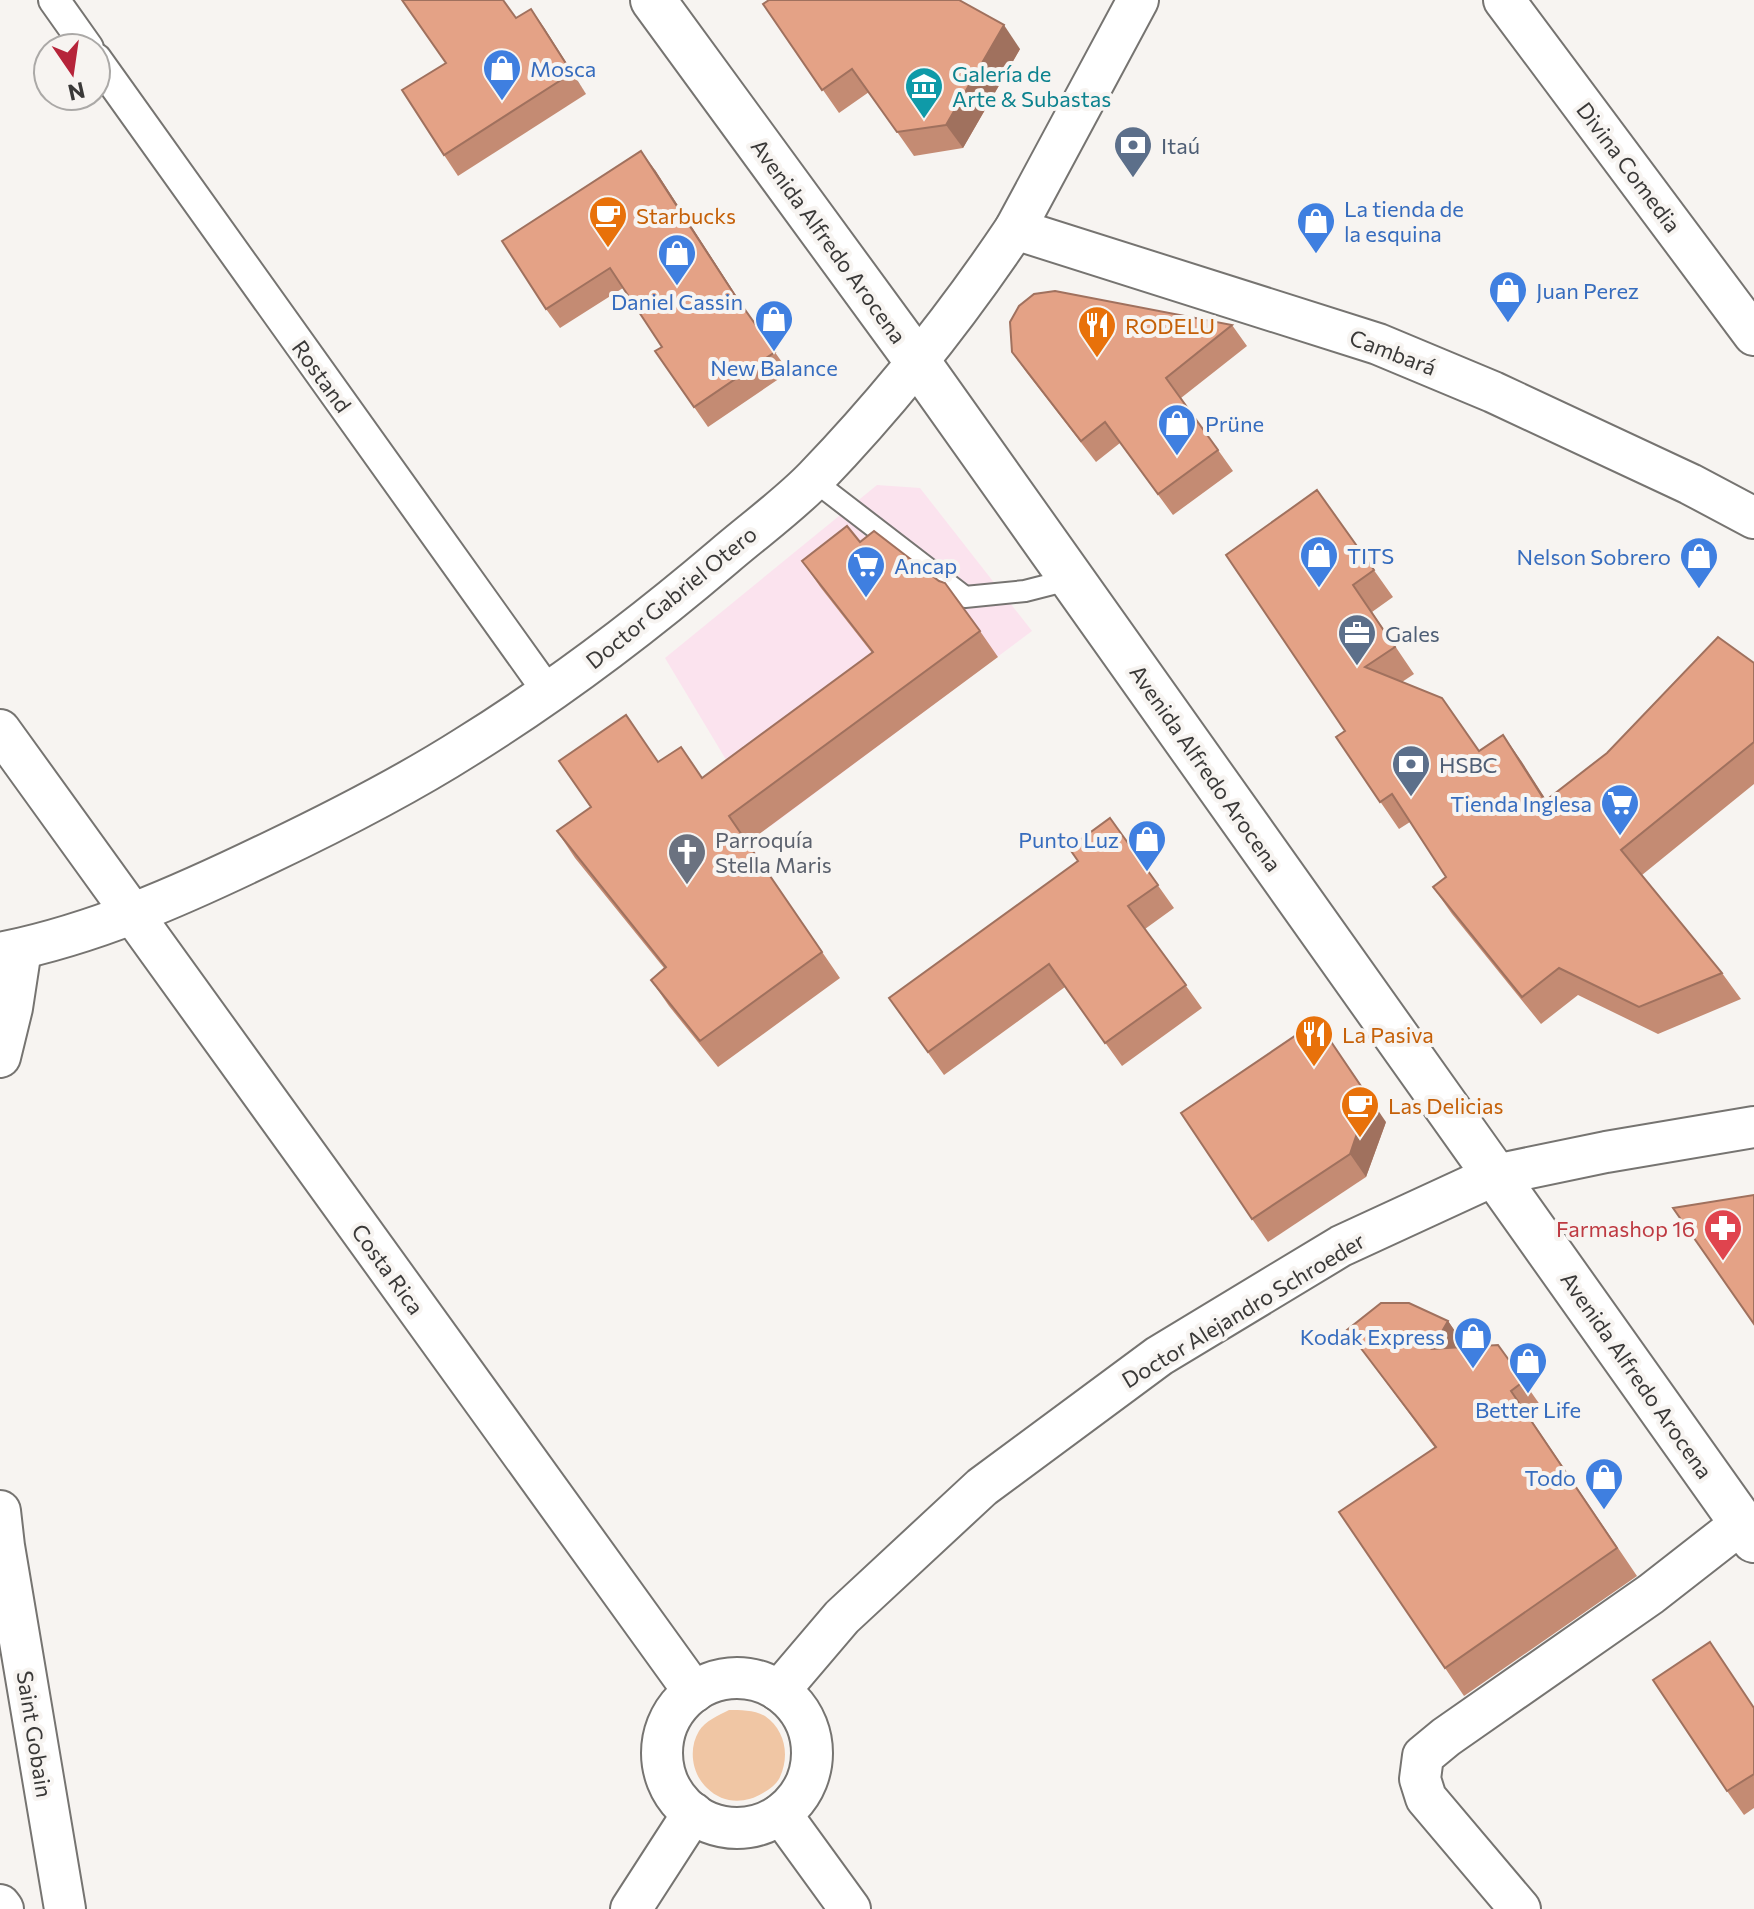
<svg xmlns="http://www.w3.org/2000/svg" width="1754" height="1909" font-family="Commissioner,sans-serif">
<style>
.commercial{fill:#fbe3ee}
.green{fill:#f0c6a4}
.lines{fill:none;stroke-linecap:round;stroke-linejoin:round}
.service-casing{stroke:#767471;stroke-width:24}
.pedestrian-casing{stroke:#767471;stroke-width:34}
.minor-casing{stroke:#767471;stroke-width:44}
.tertiary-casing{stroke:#767471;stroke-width:48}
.service{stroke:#fff;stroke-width:20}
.pedestrian{stroke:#fff;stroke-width:30}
.minor{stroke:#fff;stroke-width:40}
.tertiary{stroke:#fff;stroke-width:44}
.wall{fill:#c48b73}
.shaded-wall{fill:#a0715e}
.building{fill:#e4a286;stroke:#a0715e;stroke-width:2}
.labels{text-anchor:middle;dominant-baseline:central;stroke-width:8;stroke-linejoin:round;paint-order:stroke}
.shop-label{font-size:22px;fill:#366cbe;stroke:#f7f4f1;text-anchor:start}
.culture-label{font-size:22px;fill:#0d838f;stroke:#f7f4f1;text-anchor:start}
.service-label{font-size:22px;fill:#4e5e75;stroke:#f7f4f1;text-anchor:start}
.street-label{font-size:22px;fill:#3a3938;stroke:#f7f4f1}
.food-label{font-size:22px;fill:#c56008;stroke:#f7f4f1;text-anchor:start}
.worship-label{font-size:22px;fill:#5b616d;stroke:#f7f4f1;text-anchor:start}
.health-label{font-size:22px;fill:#be3a42;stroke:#f7f4f1;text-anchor:end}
</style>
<rect width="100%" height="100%" fill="#f7f4f1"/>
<!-- commercial -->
<path class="commercial" d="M877,485L920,488L1032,631L771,826L743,788L665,658Z"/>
<!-- green -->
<path class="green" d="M729,1710C740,1710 755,1710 765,1716C785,1730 790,1755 780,1777C777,1784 770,1789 763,1793C745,1804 723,1804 707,1788C692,1774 688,1749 699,1731C705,1721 719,1715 729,1710Z"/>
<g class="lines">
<defs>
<path id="service" d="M813,480L965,597L1025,591L1072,579"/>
<g id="pedestrian">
<path d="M54,0L88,48"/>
<path d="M96,59L549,693"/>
</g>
<g id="minor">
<path d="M1504,0L1754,335"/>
<path d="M1015,229L1378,344L1493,392L1690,484L1754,518"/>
<path d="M0,730L694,1692"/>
<path d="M0,953C95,934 182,895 269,853C336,821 403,787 466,747C556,691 642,626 723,557C753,531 788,506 815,478C889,401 956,317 1015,229L1138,0"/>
<path d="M0,1057L12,1008L21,949"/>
<path d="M0,1511L4,1546L65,1909"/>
<circle cx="737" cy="1753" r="75"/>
<path d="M779,1691L842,1617L982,1487L1159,1356L1341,1246L1495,1175L1606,1152L1754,1127"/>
<path d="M781,1814L850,1909"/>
<path d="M0,1905L3,1909"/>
<path d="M631,1909L693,1813"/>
<path d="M1520,1909L1426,1798L1420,1779L1423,1756L1446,1737L1651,1594L1742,1523"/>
</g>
<path id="tertiary" d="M653,0L917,361L1754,1540"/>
</defs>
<!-- service casing -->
<use href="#service" class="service-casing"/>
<!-- pedestrian casing -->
<use href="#pedestrian" class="pedestrian-casing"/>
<!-- minor casing -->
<use href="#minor" class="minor-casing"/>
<!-- tertiary casing -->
<use href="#tertiary" class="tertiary-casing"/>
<!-- service -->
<use href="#service" class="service"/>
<!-- pedestrian -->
<use href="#pedestrian" class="pedestrian"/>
<!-- minor -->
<use href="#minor" class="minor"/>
<!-- tertiary -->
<use href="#tertiary" class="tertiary"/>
</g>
<!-- wall -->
<g class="wall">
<path d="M763,4L1020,49L963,148L914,156L869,92L839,113Z"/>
<path d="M531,9L586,94L458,176L444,155L446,63Z"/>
<path d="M655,170L747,313L789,372L708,427L655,351L662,347L623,288L560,328L546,309Z"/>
<path d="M1232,325L1247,346L1181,398L1233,471L1173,515L1120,443L1096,462L1027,373L1012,352Z"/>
<path d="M1317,490L1393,597L1372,612L1414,674L1402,682L1479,751L1503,735L1546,800L1754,663V784L1642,875L1722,973L1741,999L1658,1034L1578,995L1541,1024L1452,914L1433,887L1446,877L1410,822L1399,829L1336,737L1345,731Z"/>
<path d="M860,542L980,631L998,657L747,843L840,978L718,1067L669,1006L651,980L664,968L575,858L557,831L659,762L702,778L872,653L821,588L802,561Z"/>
<path d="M1110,818L1174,908L1145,929L1202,1008L1122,1066L1065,987L944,1075L889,998L1078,861Z"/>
<path d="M1386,1122L1366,1177L1268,1242L1252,1219Z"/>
<path d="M1448,1321L1466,1347L1498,1345L1543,1409L1530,1418L1637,1576L1464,1696L1445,1668L1435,1448L1347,1330Z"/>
<path d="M1754,1707V1808L1744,1815L1727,1791Z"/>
</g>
<!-- shaded-wall -->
<g class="shaded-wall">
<path d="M531,9L545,29L586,94L572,73Z"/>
<path d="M1004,25L1020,49L963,148L946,125Z"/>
<path d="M641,151L655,170L750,317L736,297Z"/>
<path d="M1503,735L1522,762L1564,828L1545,801Z"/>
<path d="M1317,1021L1386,1122L1366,1177L1350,1154Z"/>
<path d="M1448,1321L1467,1349H1432Z"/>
</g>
<!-- building -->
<g class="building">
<path d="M402,0H503L516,18L531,9L572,73L444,155L402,90L446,63Z"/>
<path d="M769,0H959L1004,25L946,125L897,132L852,69L822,90L763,4Z"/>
<path d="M641,151L736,297L775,352L694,407L655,351L662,347L610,268L546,309L502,241Z"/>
<path d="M1055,291L1232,325L1166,378L1218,450L1158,494L1105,422L1081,441L1012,352L1010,322L1019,306L1034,294Z"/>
<path d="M1317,490L1374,570L1353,585L1395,647L1365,667L1442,698L1479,751L1503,735L1545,801L1607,753L1718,637L1754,663V742L1621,850L1722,973L1639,1007L1559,968L1522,997L1433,887L1446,877L1392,794L1380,802L1336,737L1345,731L1226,555Z"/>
<path d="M847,526L860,542L874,531L939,581L945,583L980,631L729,816L822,952L700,1041L651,980L666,967L557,831L591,807L559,761L626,715L658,762L681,747L702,778L873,652L802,561Z"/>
<path d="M1110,818L1158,885L1128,906L1186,985L1105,1043L1049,964L928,1052L889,998L1078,861L1069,848Z"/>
<path d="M1317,1021L1369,1098L1350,1154L1252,1219L1181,1113Z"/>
<path d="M1754,1195V1324L1673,1208Z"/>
<path d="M1381,1303H1409L1448,1321L1432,1349L1498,1345L1524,1381L1511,1391L1617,1548L1445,1668L1339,1512L1436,1447L1347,1330Z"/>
<path d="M1710,1642L1754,1708V1774L1727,1791L1653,1680Z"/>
</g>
<!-- icons -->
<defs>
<symbol id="shop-pin" viewBox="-11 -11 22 30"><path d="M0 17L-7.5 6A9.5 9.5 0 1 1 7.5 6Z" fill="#3f7fe0" stroke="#f7f4f1"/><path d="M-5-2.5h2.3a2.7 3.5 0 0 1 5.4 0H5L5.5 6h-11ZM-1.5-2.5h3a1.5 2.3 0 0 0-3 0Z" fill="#fff"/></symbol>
<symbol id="museum-pin" viewBox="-11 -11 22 30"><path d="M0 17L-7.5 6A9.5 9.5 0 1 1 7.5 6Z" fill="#0f9aa8" stroke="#f7f4f1"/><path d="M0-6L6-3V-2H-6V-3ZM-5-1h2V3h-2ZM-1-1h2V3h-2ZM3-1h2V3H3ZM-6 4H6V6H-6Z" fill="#fff"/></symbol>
<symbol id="bank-pin" viewBox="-11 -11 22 30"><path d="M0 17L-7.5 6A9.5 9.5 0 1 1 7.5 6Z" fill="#5c6f8a" stroke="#f7f4f1"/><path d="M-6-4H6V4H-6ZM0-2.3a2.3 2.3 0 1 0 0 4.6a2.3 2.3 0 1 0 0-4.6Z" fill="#fff"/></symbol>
<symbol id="cafe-pin" viewBox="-11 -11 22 30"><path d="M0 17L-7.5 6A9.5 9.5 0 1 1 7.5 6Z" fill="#e8710a" stroke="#f7f4f1"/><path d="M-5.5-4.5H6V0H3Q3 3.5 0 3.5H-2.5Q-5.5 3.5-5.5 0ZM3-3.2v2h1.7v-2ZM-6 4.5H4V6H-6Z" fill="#fff"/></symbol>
<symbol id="restaurant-pin" viewBox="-11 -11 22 30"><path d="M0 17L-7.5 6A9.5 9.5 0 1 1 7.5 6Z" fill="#e8710a" stroke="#f7f4f1"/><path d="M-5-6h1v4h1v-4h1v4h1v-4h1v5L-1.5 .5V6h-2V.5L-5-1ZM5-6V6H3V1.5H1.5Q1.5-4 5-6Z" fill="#fff"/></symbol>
<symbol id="supermarket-pin" viewBox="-11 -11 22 30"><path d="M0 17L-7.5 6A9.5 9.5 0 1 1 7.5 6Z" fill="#3f7fe0" stroke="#f7f4f1"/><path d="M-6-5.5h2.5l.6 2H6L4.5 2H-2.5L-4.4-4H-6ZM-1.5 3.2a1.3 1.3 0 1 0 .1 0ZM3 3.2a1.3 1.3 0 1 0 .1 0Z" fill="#fff"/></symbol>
<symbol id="office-pin" viewBox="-11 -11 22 30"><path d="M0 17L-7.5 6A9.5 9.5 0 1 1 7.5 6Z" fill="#5c6f8a" stroke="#f7f4f1"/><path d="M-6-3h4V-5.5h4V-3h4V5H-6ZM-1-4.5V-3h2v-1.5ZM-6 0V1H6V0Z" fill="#fff"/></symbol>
<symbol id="church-pin" viewBox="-11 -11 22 30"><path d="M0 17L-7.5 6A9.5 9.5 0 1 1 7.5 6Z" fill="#6b7280" stroke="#f7f4f1"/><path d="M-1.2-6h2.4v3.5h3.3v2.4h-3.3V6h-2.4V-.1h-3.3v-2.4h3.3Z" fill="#fff"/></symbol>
<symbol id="pharmacy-pin" viewBox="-11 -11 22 30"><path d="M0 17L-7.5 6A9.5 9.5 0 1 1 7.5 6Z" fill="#e0444e" stroke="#f7f4f1"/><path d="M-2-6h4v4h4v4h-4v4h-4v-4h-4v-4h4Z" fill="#fff"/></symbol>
</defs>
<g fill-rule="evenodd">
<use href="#shop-pin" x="480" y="46" width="44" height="60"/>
<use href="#museum-pin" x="902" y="64" width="44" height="60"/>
<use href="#bank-pin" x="1111" y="123" width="44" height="60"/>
<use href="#cafe-pin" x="586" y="193" width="44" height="60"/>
<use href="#shop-pin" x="1294" y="199" width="44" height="60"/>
<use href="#shop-pin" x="655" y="231" width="44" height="60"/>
<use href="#shop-pin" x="1486" y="268" width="44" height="60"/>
<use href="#shop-pin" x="752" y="297" width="44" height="60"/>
<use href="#restaurant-pin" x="1075" y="303" width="44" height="60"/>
<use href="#shop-pin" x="1155" y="401" width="44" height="60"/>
<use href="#shop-pin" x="1297" y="533" width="44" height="60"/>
<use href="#shop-pin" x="1677" y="534" width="44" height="60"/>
<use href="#supermarket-pin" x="844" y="543" width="44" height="60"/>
<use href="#office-pin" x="1335" y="611" width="44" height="60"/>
<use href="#bank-pin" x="1389" y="742" width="44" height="60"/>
<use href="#supermarket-pin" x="1598" y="781" width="44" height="60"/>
<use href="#shop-pin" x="1125" y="817" width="44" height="60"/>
<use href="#church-pin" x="665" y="830" width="44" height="60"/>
<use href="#restaurant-pin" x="1292" y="1012" width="44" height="60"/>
<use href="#cafe-pin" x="1338" y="1083" width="44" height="60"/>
<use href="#pharmacy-pin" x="1701" y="1206" width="44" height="60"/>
<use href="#shop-pin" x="1451" y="1314" width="44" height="60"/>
<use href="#shop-pin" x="1506" y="1339" width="44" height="60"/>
<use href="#shop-pin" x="1582" y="1455" width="44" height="60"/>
</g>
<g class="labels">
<!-- shop labels -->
<g class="shop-label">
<text x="530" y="68">Mosca</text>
<text x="1344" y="208">La tienda de<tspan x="1344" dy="25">la esquina</tspan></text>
<text x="1536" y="290">Juan Perez</text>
<text x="677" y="301" text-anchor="middle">Daniel Cassin</text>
<text x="774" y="367" text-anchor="middle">New Balance</text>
<text x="1205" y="423">Prüne</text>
<text x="1347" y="555">TITS</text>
<text x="1671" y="556" text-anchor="end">Nelson Sobrero</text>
<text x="894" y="565">Ancap</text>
<text x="1592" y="803" text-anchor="end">Tienda Inglesa</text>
<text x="1119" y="839" text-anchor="end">Punto Luz</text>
<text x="1445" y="1336" text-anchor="end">Kodak Express</text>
<text x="1528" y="1409" text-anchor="middle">Better Life</text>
<text x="1576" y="1477" text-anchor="end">Todo</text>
</g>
<!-- culture labels -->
<g class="culture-label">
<text x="952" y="73">Galería de<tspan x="952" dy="25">Arte &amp; Subastas</tspan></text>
</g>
<!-- service labels -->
<g class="service-label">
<text x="1161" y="145">Itaú</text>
<text x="1385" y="633">Gales</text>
<text x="1439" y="764">HSBC</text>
</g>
<!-- street labels -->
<g class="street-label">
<text transform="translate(1629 167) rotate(53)">Divina Comedia</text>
<text transform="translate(829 241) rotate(54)">Avenida Alfredo Arocena</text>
<text transform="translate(1393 352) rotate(21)">Cambará</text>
<text transform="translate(322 376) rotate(54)">Rostand</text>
<text transform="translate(671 597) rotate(-39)">Doctor Gabriel Otero</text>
<text transform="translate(1206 768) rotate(55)">Avenida Alfredo Arocena</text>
<text transform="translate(388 1269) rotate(54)">Costa Rica</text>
<text transform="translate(1243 1310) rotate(-31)">Doctor Alejandro Schroeder</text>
<text transform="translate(1637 1375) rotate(55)">Avenida Alfredo Arocena</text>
<text transform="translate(35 1734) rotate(81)">Saint Gobain</text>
</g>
<!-- food labels -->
<g class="food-label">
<text x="636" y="215">Starbucks</text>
<text x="1125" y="325">RODELU</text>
<text x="1342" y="1034">La Pasiva</text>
<text x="1388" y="1105">Las Delicias</text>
</g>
<!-- worship labels -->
<g class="worship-label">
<text x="715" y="839">Parroquía<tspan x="715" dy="25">Stella Maris</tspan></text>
</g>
<!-- health labels -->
<g class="health-label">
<text x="1695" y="1228">Farmashop 16</text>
</g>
</g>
<!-- north arrow -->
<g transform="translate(72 72) rotate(167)"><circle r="38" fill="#f7f4f1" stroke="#aba9a7" stroke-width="2"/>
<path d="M0-6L14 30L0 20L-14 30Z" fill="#b6243a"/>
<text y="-12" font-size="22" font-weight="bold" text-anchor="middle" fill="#3a3938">N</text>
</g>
</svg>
